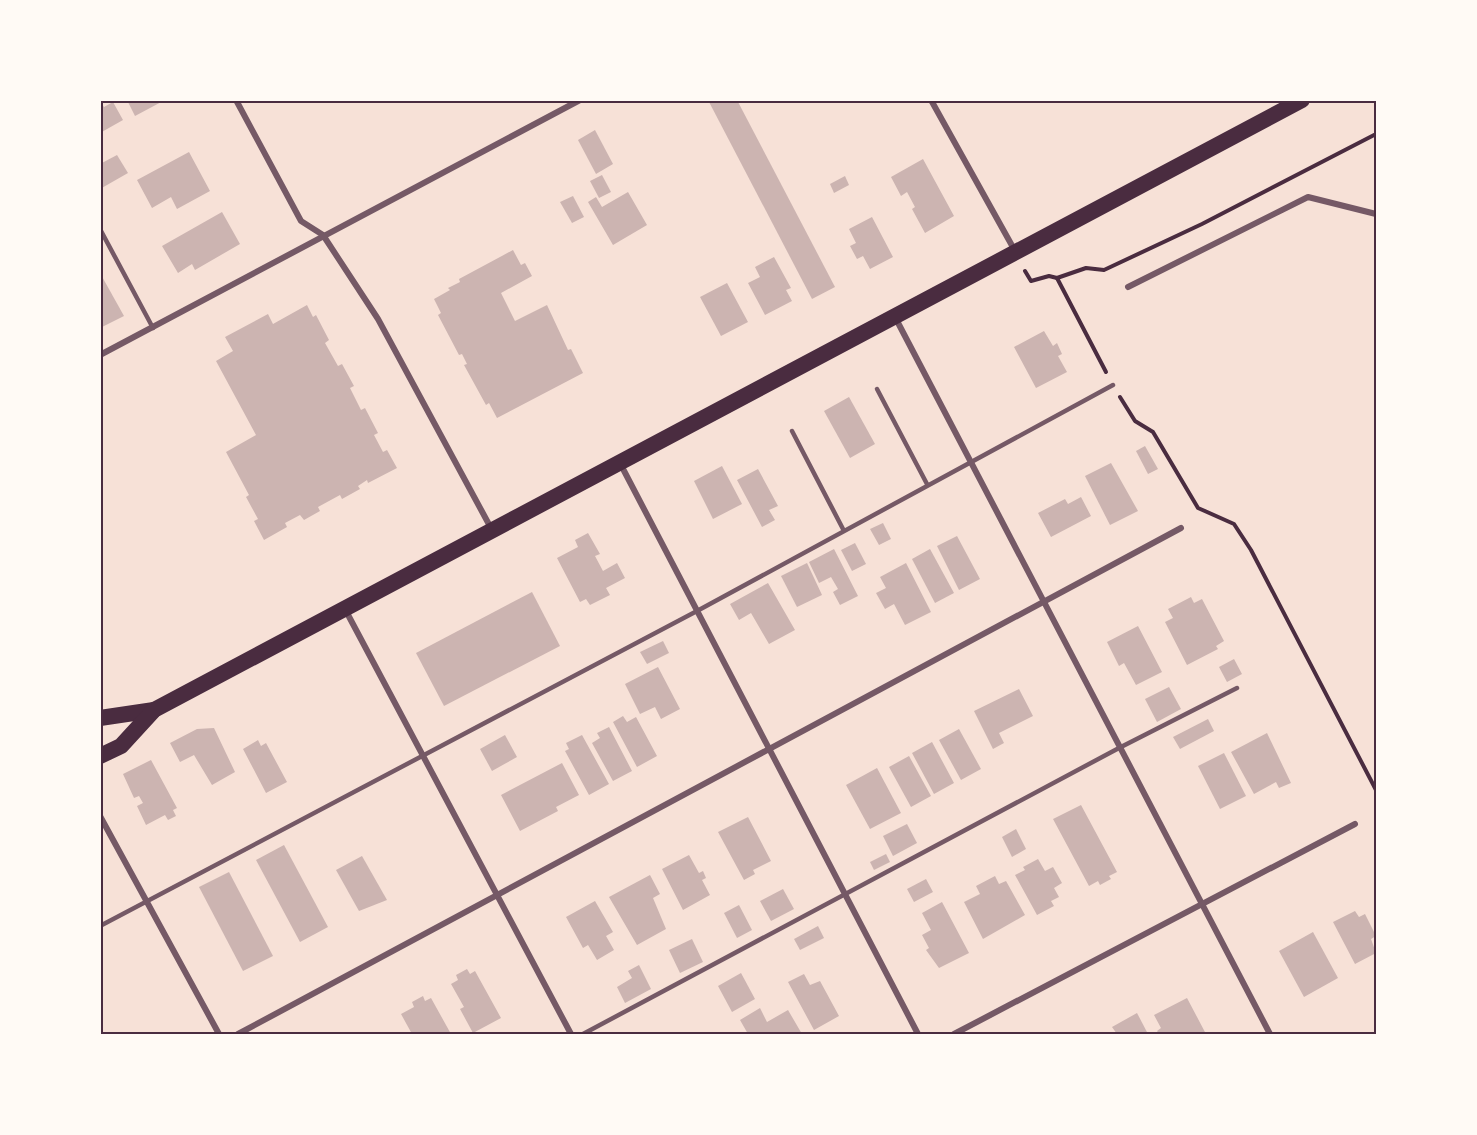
<svg xmlns="http://www.w3.org/2000/svg" width="1477" height="1135" font-family="'Archivo Narrow',sans-serif">
<style>
.building{fill:#ccb4b1}
.lines{fill:none;stroke-linecap:round;stroke-linejoin:round}
.path{stroke:#4a2c40;stroke-width:4}
.service{stroke:#755966;stroke-width:4.5}
.minor{stroke:#755966;stroke-width:6}
.trunk{stroke:#4a2c40;stroke-width:16}
.neatline{fill:none;stroke:#4a2c40;stroke-width:2}
</style>
<rect width="100%" height="100%" fill="#f7e1d7"/>
<!-- building -->
<g class="building">
<path d="M127,100H165L135,116Z"/>
<path d="M708,100H737L835,287L812,299Z"/>
<path d="M100,102L104,107L113,102L123,120L100,133Z"/>
<path d="M595,130L613,164L596,174L578,140Z"/>
<path d="M189,152L210,191L177,209L171,197L152,208L137,180Z"/>
<path d="M117,155L128,173L100,189V164Z"/>
<path d="M923,159L954,216L925,233L912,209L915,207L907,192L901,196L891,177Z"/>
<path d="M602,175L611,192L599,198L590,181Z"/>
<path d="M845,176L849,185L834,193L830,184Z"/>
<path d="M628,192L647,225L613,245L588,202L596,197L602,207Z"/>
<path d="M573,196L584,217L572,223L560,202Z"/>
<path d="M222,212L240,244L195,270L192,264L178,273L162,246Z"/>
<path d="M872,217L893,257L870,269L863,256L857,259L850,246L856,243L849,229Z"/>
<path d="M513,250L521,265L525,263L532,276L501,293L515,321L547,305L568,350L571,349L583,373L497,418L489,403L486,405L464,365L467,364L462,354L459,355L438,315L441,313L434,299L450,290L448,288L460,282L459,279Z"/>
<path d="M774,257L791,288L786,290L792,301L765,315L748,283L760,277L755,267Z"/>
<path d="M100,273L124,316L100,328Z"/>
<path d="M727,283L748,322L721,336L700,297Z"/>
<path d="M307,305L313,317L316,315L329,340L325,343L338,366L342,364L354,386L350,388L361,410L365,408L378,433L374,435L383,452L387,450L397,468L368,483L367,480L358,486L360,489L342,499L340,495L318,507L320,511L304,520L300,515L285,523L287,527L264,540L254,521L258,519L246,497L249,495L226,452L256,435L216,361L233,351L225,337L268,314L273,324Z"/>
<path d="M1044,331L1053,346L1057,343L1062,354L1058,356L1067,372L1036,388L1014,347Z"/>
<path d="M849,397L875,444L850,458L824,411Z"/>
<path d="M1145,446L1158,469L1148,474L1136,451Z"/>
<path d="M1111,463L1138,511L1110,525L1085,476Z"/>
<path d="M722,466L742,504L713,519L694,481Z"/>
<path d="M758,469L778,506L769,510L775,520L762,527L737,480Z"/>
<path d="M1081,497L1091,516L1051,537L1038,513L1065,499L1068,504Z"/>
<path d="M883,523L891,539L879,545L870,529Z"/>
<path d="M588,533L600,554L595,556L603,571L617,563L625,578L606,588L610,595L590,605L586,599L580,602L557,558L578,547L575,540Z"/>
<path d="M957,536L980,579L959,590L937,546Z"/>
<path d="M855,543L866,564L852,571L841,550Z"/>
<path d="M834,549L858,596L840,605L833,592L838,589L831,577L819,583L809,562Z"/>
<path d="M930,549L954,593L935,603L912,559Z"/>
<path d="M807,563L822,595L797,607L781,576Z"/>
<path d="M906,563L931,612L905,625L894,604L885,609L876,593L886,588L880,577Z"/>
<path d="M768,583L795,630L769,644L751,613L739,620L730,604Z"/>
<path d="M532,592L560,646L444,706L416,653Z"/>
<path d="M1191,597L1194,603L1202,599L1224,641L1216,646L1218,649L1187,665L1165,622L1173,618L1168,609Z"/>
<path d="M1138,626L1162,672L1136,685L1124,663L1119,666L1107,642Z"/>
<path d="M663,641L669,653L647,664L640,652Z"/>
<path d="M1234,659L1242,674L1227,682L1219,667Z"/>
<path d="M658,667L680,709L661,719L655,707L640,714L625,684Z"/>
<path d="M1169,687L1181,709L1157,722L1145,699Z"/>
<path d="M1019,689L1033,716L999,733L1004,743L993,749L974,711Z"/>
<path d="M623,716L627,722L636,717L657,756L637,767L613,722Z"/>
<path d="M1208,719L1214,731L1180,749L1173,737Z"/>
<path d="M609,727L632,771L613,781L592,743L600,738L597,733Z"/>
<path d="M214,728L235,772L212,785L194,755L180,762L170,743L197,729Z"/>
<path d="M959,729L981,769L961,780L939,740Z"/>
<path d="M1267,733L1291,783L1279,788L1276,782L1254,794L1231,752Z"/>
<path d="M505,735L517,757L492,771L480,749Z"/>
<path d="M582,735L609,784L589,795L565,751L569,749L566,743Z"/>
<path d="M258,740L261,746L266,743L287,782L266,793L243,749Z"/>
<path d="M932,742L954,783L934,794L912,753Z"/>
<path d="M1224,753L1246,796L1220,809L1198,766Z"/>
<path d="M909,756L931,796L911,807L889,767Z"/>
<path d="M151,760L177,808L173,810L176,816L168,820L165,815L146,825L137,806L143,803L139,796L134,798L123,774Z"/>
<path d="M562,763L579,795L556,807L558,811L520,831L501,795Z"/>
<path d="M877,768L901,813L870,829L846,785Z"/>
<path d="M1081,805L1117,872L1109,876L1111,879L1100,885L1098,881L1089,886L1053,819Z"/>
<path d="M748,817L771,861L753,870L755,874L744,880L718,832Z"/>
<path d="M907,824L917,843L893,856L883,836Z"/>
<path d="M1016,829L1026,849L1012,857L1002,837Z"/>
<path d="M284,845L328,927L300,942L256,860Z"/>
<path d="M886,854L890,862L874,870L870,862Z"/>
<path d="M689,855L699,873L703,871L706,878L702,880L710,895L683,910L662,869Z"/>
<path d="M362,856L387,900L359,911L336,870Z"/>
<path d="M1038,859L1045,871L1053,867L1062,883L1054,888L1059,897L1051,901L1054,906L1037,915L1015,875L1025,870L1023,867Z"/>
<path d="M229,872L273,956L243,971L199,887Z"/>
<path d="M650,875L660,894L653,898L666,929L637,945L609,897Z"/>
<path d="M995,876L999,884L1006,881L1025,915L983,939L964,902L980,894L976,886Z"/>
<path d="M926,879L933,892L914,902L907,889Z"/>
<path d="M783,889L794,909L771,921L760,901Z"/>
<path d="M595,901L613,932L606,936L614,950L597,960L588,945L583,948L566,917Z"/>
<path d="M942,902L969,953L939,968L926,950L929,948L922,935L931,930L922,913Z"/>
<path d="M739,905L752,930L737,938L724,913Z"/>
<path d="M1355,911L1359,917L1365,914L1376,936L1371,939L1376,953L1355,964L1333,922Z"/>
<path d="M818,926L824,938L800,950L794,939Z"/>
<path d="M1313,932L1338,978L1304,997L1279,951Z"/>
<path d="M692,939L703,962L680,973L669,950Z"/>
<path d="M639,965L651,989L625,1003L617,987L632,978L628,971Z"/>
<path d="M467,969L470,974L475,971L501,1018L473,1033L460,1009L464,1007L451,984L458,980L456,975Z"/>
<path d="M741,973L755,999L732,1012L718,986Z"/>
<path d="M804,974L810,985L820,981L839,1016L814,1030L788,982Z"/>
<path d="M423,996L425,1001L431,998L451,1034H412L401,1014L414,1007L412,1002Z"/>
<path d="M1187,998L1206,1034H1159L1157,1031L1161,1028L1154,1015Z"/>
<path d="M760,1008L767,1022L788,1010L802,1034H748L740,1020Z"/>
<path d="M1137,1013L1148,1034H1117L1112,1027Z"/>
</g>
<g class="lines">
<!-- path -->
<g class="path">
<path d="M1025,271L1031,281L1049,276L1057,278L1086,268L1104,270L1202,224L1376,134"/>
<path d="M1057,278L1106,372"/>
<path d="M1120,397L1135,421L1153,432L1198,508L1234,524L1251,550L1376,790"/>
</g>
<!-- service -->
<g class="service">
<path d="M100,229L153,328"/>
<path d="M877,389L927,484"/>
<path d="M792,431L843,529"/>
<path d="M100,926L697,611L1113,385"/>
<path d="M583,1034L1119,748L1237,688"/>
</g>
<!-- minor -->
<g class="minor">
<path d="M236,100L301,221L323,235L378,319L492,530"/>
<path d="M931,100L1015,251"/>
<path d="M1128,287L1308,197L1376,214"/>
<path d="M895,317L1270,1034"/>
<path d="M100,355L580,100"/>
<path d="M621,465L918,1034"/>
<path d="M346,611L571,1034"/>
<path d="M100,816L219,1034"/>
<path d="M238,1034L1181,528"/>
<path d="M954,1034L1355,824"/>
</g>
<!-- trunk -->
<g class="trunk">
<path d="M100,718L154,710"/>
<path d="M100,756L121,746L154,710C538,510 918,302 1302,100"/>
</g>
</g>
<!-- border -->
<rect width="1477" height="1135" fill="none" stroke="#fffaf5" stroke-width="204"/>
<rect x="102" y="102" width="1273" height="931" class="neatline"/>
</svg>
